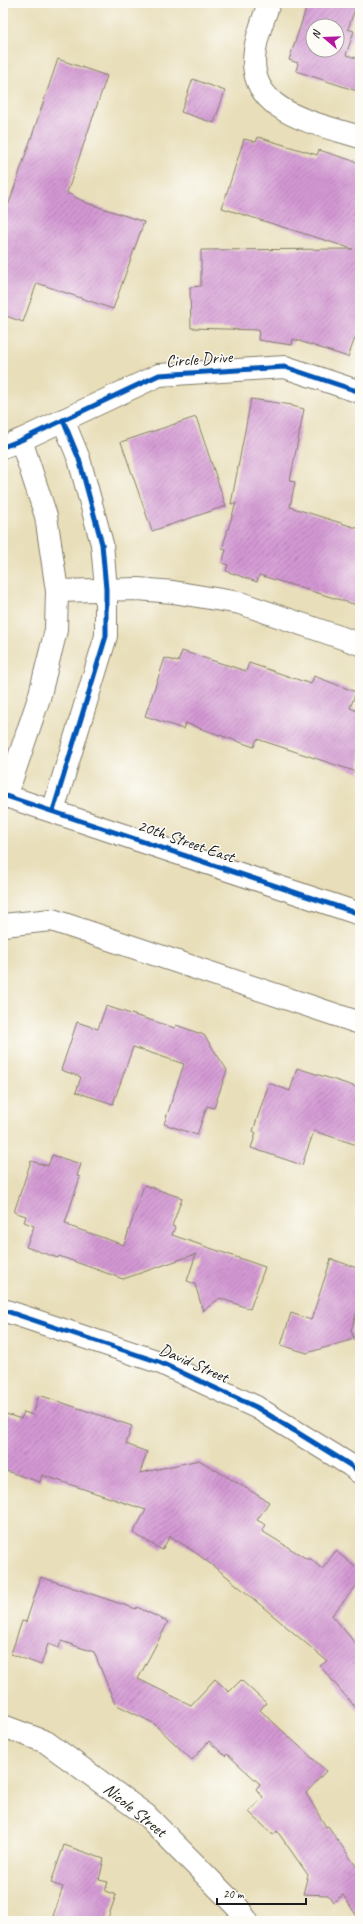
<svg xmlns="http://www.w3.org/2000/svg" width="363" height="1924" font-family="Caveat,sans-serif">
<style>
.building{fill:url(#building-hatch);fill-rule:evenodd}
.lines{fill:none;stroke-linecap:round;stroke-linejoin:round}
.minor-casing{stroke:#827d6a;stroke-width:24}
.major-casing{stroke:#827d6a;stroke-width:24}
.minor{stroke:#fff;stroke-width:22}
.major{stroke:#fff;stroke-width:22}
.cycleway-casing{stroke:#fdfcf7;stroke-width:8}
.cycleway{stroke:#0057b8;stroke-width:5}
.labels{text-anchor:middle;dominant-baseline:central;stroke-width:3;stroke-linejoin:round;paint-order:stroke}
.street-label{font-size:17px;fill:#1c1c1c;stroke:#fdfcf7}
</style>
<defs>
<pattern id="building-hatch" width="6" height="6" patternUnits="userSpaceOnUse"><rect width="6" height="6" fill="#d397d3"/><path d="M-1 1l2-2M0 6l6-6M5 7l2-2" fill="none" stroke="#aa7aaa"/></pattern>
</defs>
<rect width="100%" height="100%" fill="#fdfcf7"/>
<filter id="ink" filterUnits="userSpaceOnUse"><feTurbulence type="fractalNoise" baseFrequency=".025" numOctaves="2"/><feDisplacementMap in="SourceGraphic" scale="8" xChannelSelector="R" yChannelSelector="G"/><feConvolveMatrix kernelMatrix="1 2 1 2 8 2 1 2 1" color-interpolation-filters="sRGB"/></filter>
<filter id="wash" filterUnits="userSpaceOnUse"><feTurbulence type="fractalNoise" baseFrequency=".012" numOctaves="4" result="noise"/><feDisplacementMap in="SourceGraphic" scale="16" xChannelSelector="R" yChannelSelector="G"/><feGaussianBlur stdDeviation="0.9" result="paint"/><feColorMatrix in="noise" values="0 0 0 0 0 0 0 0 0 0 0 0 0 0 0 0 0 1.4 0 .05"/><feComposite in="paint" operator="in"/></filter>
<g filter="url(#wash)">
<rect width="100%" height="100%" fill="#e8deb9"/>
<g id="blocks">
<!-- building -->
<g class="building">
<path d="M308,3H357L348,29L354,31L346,55L360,59V92L296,71L298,63L289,60ZM313,26H337V50H313Z"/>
<path d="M58,59L107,76L67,193L87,203L144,222L113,309L37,283L23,322L3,315V221Z"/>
<path d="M193,79L225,91L214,123L181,112Z"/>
<path d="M258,137L317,155L319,150L360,163V339L355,338L348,357L293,339L292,345L258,340L259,330L191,328L190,287L201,286V250L353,249L222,208L244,139L256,142Z"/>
<path d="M251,399L292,405V406L304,409L290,481L295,482L290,507L360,529V606L259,575L257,582L226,571L228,565L222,563L226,550L222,549L236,503L231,504Z"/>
<path d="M196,417L226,506L152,531L121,442Z"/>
<path d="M182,651L246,671L249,663L311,684L314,676L356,692L350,708L360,712V773L257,739L254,747L185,723L183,729L145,716L165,658L178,662Z"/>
<path d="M106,1006L175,1028L176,1025L204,1035L227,1070L214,1108L207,1106L197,1135L164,1124L184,1064L133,1047L113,1104L76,1092L81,1077L61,1070L77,1022L98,1029Z"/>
<path d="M297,1068L360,1088V1146L314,1131L302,1165L251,1148L256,1133L253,1131L269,1083L290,1091Z"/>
<path d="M52,1155L81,1164L77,1176L80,1177L65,1223L69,1224V1226L124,1245L144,1185L182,1198L172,1226L175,1227L172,1235L265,1267L250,1309L220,1298L203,1311L195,1284L187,1281L196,1254L123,1279L59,1256L58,1258L26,1247L34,1226L24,1222L26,1216L14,1212L31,1161L48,1166Z"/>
<path d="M331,1259L360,1269V1303L351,1330L354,1339L307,1353L281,1345L291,1313L311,1320Z"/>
<path d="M39,1395L132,1426L126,1444L147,1452L140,1473L199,1460L269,1502L257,1520L266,1525L262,1531L307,1559H311L322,1569L336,1551L360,1571V1582L332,1615L360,1649V1713L320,1666L327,1661L225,1575L196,1553L170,1536L162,1550L133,1533L146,1510L42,1475L40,1482L3,1470V1413L21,1419L24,1412L33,1415Z"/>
<path d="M41,1577L136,1609L137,1607L168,1622L138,1679L191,1705L215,1679L229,1692L241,1680L266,1703L260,1710L326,1771L306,1793L326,1827L328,1826L360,1872V1921L343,1895L333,1902L328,1895L303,1894L308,1875L277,1831L273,1835L249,1812L263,1797L256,1789L260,1784L227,1754L225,1756L209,1741L192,1760L153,1723L115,1704L94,1652L61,1641L59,1648L48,1644L41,1665L11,1654L22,1621L26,1622Z"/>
<path d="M64,1845L104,1859L99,1880L108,1882L105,1891L116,1895L107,1921H67L53,1916L63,1887L51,1883Z"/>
</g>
</g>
</g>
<g filter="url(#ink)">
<use href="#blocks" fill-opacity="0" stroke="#827d6a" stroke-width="1"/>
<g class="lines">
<defs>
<g id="minor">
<path d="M269,3C264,18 257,34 255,50C245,113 316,123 360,137"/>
<path d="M3,447L21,440L159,375L285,367L360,392"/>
<path d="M57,591L138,589L173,592L240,603L360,644"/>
<path d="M6,796L39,698L56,630L57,591L46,516L21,440"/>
<path d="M53,811L106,636V589L102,544L79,459L63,420"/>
<path d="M3,925L52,920L360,1023"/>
<path d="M3,1310L159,1362L256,1407L350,1465L360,1473"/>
<path d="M3,1726L46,1742L146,1815L239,1909L247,1921"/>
</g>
<path id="major" d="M3,795L360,914"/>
</defs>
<!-- minor casing -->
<use href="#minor" class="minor-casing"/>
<!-- major casing -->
<use href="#major" class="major-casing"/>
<!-- minor -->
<use href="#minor" class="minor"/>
<!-- major -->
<use href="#major" class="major"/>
<defs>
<g id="cycleway">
<path d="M3,447L21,440L159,375L285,367L360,392"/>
<path d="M3,795L360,914"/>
<path d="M53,811L106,636V589L102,544L79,459L63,420"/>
<path d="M3,1310L159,1362L256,1407L350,1465L360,1473"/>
</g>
</defs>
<!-- cycleway casing -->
<use href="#cycleway" class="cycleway-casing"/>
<!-- cycleway -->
<use href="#cycleway" class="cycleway"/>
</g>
</g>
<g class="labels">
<!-- street labels -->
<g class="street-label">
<text transform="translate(199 359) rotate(-4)">Circle Drive</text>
<text transform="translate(186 841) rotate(19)">20th Street East</text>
<text transform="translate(194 1363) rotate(24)">David Street</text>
<text transform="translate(135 1810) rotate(39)">Nicole Street</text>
</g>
</g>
<!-- margin -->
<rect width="363" height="1924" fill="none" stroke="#fdfcf7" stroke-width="16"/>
<!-- north arrow -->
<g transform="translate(325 38) rotate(289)"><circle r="19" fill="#fdfcf7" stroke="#a3a29f"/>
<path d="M0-3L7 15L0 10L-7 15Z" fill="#b5179e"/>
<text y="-6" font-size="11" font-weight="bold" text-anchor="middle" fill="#1c1c1c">N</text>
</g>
<!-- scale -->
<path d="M217 1898v6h89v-6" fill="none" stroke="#1c1c1c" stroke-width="2"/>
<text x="223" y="1898" font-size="12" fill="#1c1c1c" stroke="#fdfcf7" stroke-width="3" paint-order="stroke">20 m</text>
</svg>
